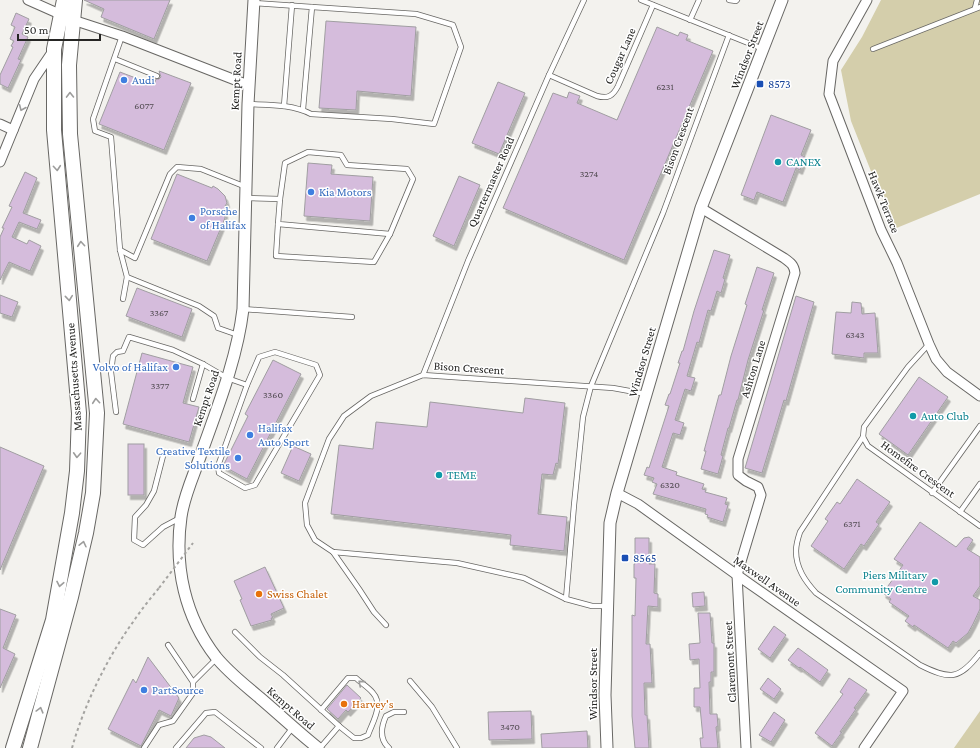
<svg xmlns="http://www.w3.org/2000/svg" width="980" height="748" font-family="'Crimson Pro',serif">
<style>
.green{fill:#d4ceab}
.building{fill:#d5bcdc;stroke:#a09ea1;filter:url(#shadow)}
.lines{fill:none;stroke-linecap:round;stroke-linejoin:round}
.service-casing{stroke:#686764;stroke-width:6}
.minor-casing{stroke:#686764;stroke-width:11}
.tertiary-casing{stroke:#686764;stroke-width:13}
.primary-casing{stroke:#686764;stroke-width:16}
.path{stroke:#a5a4a1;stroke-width:2;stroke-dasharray:3 3;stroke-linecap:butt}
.service{stroke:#fff;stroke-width:4.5}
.minor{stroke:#fff;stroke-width:9}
.tertiary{stroke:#fff;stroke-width:11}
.primary{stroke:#fff;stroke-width:14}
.path-bridge{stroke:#a5a4a1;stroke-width:2;stroke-dasharray:3 3;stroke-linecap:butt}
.oneway{stroke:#9d9d9c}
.shop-dot{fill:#3f7fe0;stroke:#fff;stroke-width:1.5}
.transit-dot{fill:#1a4fb4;stroke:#fff;stroke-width:1.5}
.culture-dot{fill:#0f9aa8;stroke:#fff;stroke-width:1.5}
.food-dot{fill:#e8710a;stroke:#fff;stroke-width:1.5}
.labels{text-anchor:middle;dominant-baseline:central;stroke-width:3;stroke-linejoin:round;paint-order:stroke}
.number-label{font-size:10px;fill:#524c52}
.street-label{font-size:12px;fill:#262624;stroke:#fff}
.shop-label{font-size:12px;fill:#366cbe;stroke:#fff;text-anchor:start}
.transit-label{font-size:12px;fill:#164399;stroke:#fff;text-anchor:start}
.culture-label{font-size:12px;fill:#0d838f;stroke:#fff;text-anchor:start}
.food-label{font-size:12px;fill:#c56008;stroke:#fff;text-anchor:start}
</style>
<defs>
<filter id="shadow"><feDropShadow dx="2.5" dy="4.5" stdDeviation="0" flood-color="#0004"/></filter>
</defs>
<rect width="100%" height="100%" fill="#f3f2ee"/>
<!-- green -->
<g class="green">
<path d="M881,0H980V194L894,229L851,121L841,70L862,37Z"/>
<path d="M980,711V748H954Z"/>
</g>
<!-- building -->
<g class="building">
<path d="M84,0H170L154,39L101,17L104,9Z"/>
<path d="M16,13L29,19L22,34L28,37L18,59L21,60L8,88L0,84V75L13,47L11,46L14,41L10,39L15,27L11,25Z"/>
<path d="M326,21L416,27L411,96L357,91L356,110L319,108Z"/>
<path d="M657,27L678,36L680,32L688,35L686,40L713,51L624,260L503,208L553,93L567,98L569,92L580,96L577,103L617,120Z"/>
<path d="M159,71L191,83L164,150L99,124L120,72L154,85L156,79H159L161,77Z"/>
<path d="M498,82L525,93L499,154L472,143Z"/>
<path d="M771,115L811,130L801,155L805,157L800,170L796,168L783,202L757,192L754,200L741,195Z"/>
<path d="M308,163L332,165L331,174L373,177L370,221L304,216Z"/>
<path d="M25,172L37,178L23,213L41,220L37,229L19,222L12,237L27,244L29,240L41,246L30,271L9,262L0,280V237L4,228H2L12,207L9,206Z"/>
<path d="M177,174L212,188L213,186L218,189L225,196L227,203L225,206V218L207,261L151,239Z"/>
<path d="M459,176L480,185L454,246L433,236Z"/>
<path d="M714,250L730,255L723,278L725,279L721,293L717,291L711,311L708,310L699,343L697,342L687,376L695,378L691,391L685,389L675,420L684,423L680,435L673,433L662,467L677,472L676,475L704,484L702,489L706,490L705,492L727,498L725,504L728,505L723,522L707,517L708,515L705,514L706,509L653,494L657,484L652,482L654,478L644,475L647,467L649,468L669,406L665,405L669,394H670L680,363H678L682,351H683L694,311Z"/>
<path d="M757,267L774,273L762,310H764L748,360L738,400H737L729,428H728L721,455L723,456L718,474L701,469L706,451H704L719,395H721L731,356L747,305L745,304Z"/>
<path d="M137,288L192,309L182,337L126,316Z"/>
<path d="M0,295L18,302L12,317L0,313Z"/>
<path d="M796,296L814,302L786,401L784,400L762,473L745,468Z"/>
<path d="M852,302L861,303L862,314L875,313L878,353H864V358L832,354L836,312L851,313Z"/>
<path d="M142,353L193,367L183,403L199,407L189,442L123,424Z"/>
<path d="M273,360L301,374L247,479L223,466L248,416L245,414Z"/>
<path d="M919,377L948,397L908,455L879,434Z"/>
<path d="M525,398L565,403L558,464L556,463L553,475L542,474L538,514L567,517L564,551L510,545L511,535L331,514L339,445L373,449L376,422L427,427L430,402L523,413Z"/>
<rect x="128" y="444" width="16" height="51"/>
<path d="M293,446L311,454L299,481L281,473Z"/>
<path d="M0,447L44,466L0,570Z"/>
<path d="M857,479L890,502L876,522L879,524L864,546L861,544L844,569L811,546L828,521L825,519L837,502L840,504Z"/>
<path d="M920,522L956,547L964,538L969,537L973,540L967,549L980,557V586L973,596L980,600V609L973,624L968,633L956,643L953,641L948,648L914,625L913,627L905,621L909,616L889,602L891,599L883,593L903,565L894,559Z"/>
<path d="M635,538H649V564H655L654,593L658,594V607L648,606L646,644H650L652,683H644L645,715H647L649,748H635L632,716V615L635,616L636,578H634V564H635Z"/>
<path d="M265,567L284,608L271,614L273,618H271L272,620L251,626L240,600L242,599L234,581Z"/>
<path d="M704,592L705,606L693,607L692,593Z"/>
<path d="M0,609L16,615L3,648L15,654L0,688Z"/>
<path d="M698,613H710L712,643H714V672H711V682H709L710,714H717L718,726L716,727L718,748H701L700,738H703L700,707H694V688H700L699,659L690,660L689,644L700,643Z"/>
<path d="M774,626L786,635L770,658L758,649Z"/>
<path d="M798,648L828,670L820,682L800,667L799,668L788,660Z"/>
<path d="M148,657L179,698L171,716L159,710L141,746L108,729L133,679L136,683Z"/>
<path d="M768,678L781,689L774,699L760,689Z"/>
<path d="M849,678L867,690L854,708L856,709L840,732H842L832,746L815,733L843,694L840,692Z"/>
<path d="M347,685L361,698L348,712L346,710L338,719L327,709Z"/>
<path d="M531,711L532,739L489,740L488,712Z"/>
<path d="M774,712L785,720L771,742L759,735Z"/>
<path d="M587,731L588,748H542L541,734Z"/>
<path d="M204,735L211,737L225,748H186L194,738Z"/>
</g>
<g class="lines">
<defs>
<g id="service">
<path d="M641,0L763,49"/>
<path d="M729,0L736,1L737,0"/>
<path d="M254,3L312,7L303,109"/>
<path d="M975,8L977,0"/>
<path d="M690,20L699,0"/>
<path d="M122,36L93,119L95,131L111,137L120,250L127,277L199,306L214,316L218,328L238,335"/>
<path d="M873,49L980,7"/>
<path d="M115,59L157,76"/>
<path d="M549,75L597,96C608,99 613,96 618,86L653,5"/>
<path d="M248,104C268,105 292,104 311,114L392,119L434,124L461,47L453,25L416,14L312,7"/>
<path d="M284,106L292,5"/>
<path d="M245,198L280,199L278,224L390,234"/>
<path d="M278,224L276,256L374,262L390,234L413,179L407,169L347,165L341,155L308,152L285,163L280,199"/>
<path d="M120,250L135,258L170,174L177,167L201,169L246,187"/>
<path d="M123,299L127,277"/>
<path d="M243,309L352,317"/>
<path d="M929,344L908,367L864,427L863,437L868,446L980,526"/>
<path d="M275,352L316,365L320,375L255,485L245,488L219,473L218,466L247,385L259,357Z"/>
<path d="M423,375L468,261L549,75L584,0"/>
<path d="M193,399L203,364"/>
<path d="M116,412L111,372L113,356L117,352L123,351L129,337L173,350L203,364L227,378L247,385"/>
<path d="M863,437L800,532C798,538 796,545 796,551C796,568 805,581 816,593L920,665C950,680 959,680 980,653"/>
<path d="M163,456L154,491L146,505L135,517L134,540L143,545L163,527L180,518"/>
<path d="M932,493L980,426"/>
<path d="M960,512L980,484"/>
<path d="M333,552L359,589L374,612L386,625"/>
<path d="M566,599L574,505L583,417L591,386L663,213L729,35"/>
<path d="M607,606H592L566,599L524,578L457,563L333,552L315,540L307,525L305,503L329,439L344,416L371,396L423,375L613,388L646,394"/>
<path d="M235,632L260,657L283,675L339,726L320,748"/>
<path d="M168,645L193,682"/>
<path d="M410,681L432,707L457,748"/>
<path d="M321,710L348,678H356C361,683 368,687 373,693C384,705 372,723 368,735L361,738H354L339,726"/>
<path d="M144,748L159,725L173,721L193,693V682L217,658"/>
<path d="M176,748L206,713L215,712L261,748"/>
<path d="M277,748L293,727"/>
<path d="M389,748C379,739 381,727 386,716L394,712H404"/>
</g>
<g id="minor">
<path d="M28,0L73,20L122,36L248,85"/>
<path d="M867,0L833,61L829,94L881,230L897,263L929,344L936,359L947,372L980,396"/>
<path d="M0,124L13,130"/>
<path d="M0,162L34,79L53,51"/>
<path d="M701,208L784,258C791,263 794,265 795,273L738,459V475L746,481L758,487L761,495L737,575L746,748"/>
<path d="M617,493L638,504L737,575L903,691L864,748"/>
</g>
<g id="tertiary">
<path d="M254,0L248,104L243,309C237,359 218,406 201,454C194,475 184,495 181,517C174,567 185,617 216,657C229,673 245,685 260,698C280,715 298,732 318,748"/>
<path d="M607,748L605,695L610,523L617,493L701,208L782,0"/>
</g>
<g id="primary">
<path d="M13,748L53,620L72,513L77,471L79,413L54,130V49L64,0"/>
<path d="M30,748L71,597L86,533L93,493L97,413L70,134L69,65L75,0"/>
</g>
</defs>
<!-- service casing -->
<use href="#service" class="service-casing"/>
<!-- minor casing -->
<use href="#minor" class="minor-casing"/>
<!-- tertiary casing -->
<use href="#tertiary" class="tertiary-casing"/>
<!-- primary casing -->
<use href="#primary" class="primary-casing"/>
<!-- path -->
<path class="path" d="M72,748C84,705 107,658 133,622C141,610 150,599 159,588"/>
<!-- service -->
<use href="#service" class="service"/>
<!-- minor -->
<use href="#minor" class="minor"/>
<!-- tertiary -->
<use href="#tertiary" class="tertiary"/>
<!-- primary -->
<use href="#primary" class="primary"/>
<!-- path-bridge -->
<path class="path-bridge" d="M159,588L193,543"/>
</g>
<!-- one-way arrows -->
<defs><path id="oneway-chevron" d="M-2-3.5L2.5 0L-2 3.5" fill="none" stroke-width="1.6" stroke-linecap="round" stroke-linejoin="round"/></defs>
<g class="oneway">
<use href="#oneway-chevron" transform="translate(70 95) rotate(-91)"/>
<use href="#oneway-chevron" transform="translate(22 108) rotate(113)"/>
<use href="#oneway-chevron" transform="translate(57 168) rotate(85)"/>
<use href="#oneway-chevron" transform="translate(81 244) rotate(-95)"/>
<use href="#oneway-chevron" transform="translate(69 298) rotate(84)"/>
<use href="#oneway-chevron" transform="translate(96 401) rotate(-95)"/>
<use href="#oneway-chevron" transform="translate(77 455) rotate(93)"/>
<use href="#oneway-chevron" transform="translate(83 544) rotate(-77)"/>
<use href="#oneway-chevron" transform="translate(60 584) rotate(101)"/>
<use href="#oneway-chevron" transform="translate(361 683) rotate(-140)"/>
<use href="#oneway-chevron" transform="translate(40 710) rotate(-75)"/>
</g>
<!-- markers -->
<g class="shop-dot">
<circle cx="124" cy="80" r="4"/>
<circle cx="311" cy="192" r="4"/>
<circle cx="192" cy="218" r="4"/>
<circle cx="176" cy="367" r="4"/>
<circle cx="250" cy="435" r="4"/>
<circle cx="238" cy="458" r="4"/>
<circle cx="144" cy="690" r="4"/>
</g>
<g class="transit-dot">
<rect x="756" y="80" width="8" height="8" rx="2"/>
<rect x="621" y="554" width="8" height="8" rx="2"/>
</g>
<g class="culture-dot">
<circle cx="778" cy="162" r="4"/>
<circle cx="913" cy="416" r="4"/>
<circle cx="439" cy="475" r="4"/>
<circle cx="935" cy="582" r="4"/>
</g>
<g class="food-dot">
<circle cx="259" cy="594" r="4"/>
<circle cx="344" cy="704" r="4"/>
</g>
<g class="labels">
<!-- number labels -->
<g class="number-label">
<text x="665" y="86">6231</text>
<text x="144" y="105">6077</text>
<text x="589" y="173">3274</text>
<text x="159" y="312">3367</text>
<text x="855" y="334">6343</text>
<text x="160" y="385">3377</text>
<text x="273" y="394">3360</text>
<text x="670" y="484">6320</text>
<text x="852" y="523">6371</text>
<text x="510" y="726">3470</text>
</g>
<!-- street labels -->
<g class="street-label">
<text transform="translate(747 55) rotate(-69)">Windsor Street</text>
<text transform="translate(620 56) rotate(-66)">Cougar Lane</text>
<text transform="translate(236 81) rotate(-87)">Kempt Road</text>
<text transform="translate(678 141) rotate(-70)">Bison Crescent</text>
<text transform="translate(491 182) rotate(-66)">Quartermaster Road</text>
<text transform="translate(884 202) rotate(68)">Hawk Terrace</text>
<text transform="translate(642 362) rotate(-74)">Windsor Street</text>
<text transform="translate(469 368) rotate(4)">Bison Crescent</text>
<text transform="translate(753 369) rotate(-73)">Ashton Lane</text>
<text transform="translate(74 377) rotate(-94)">Massachusetts Avenue</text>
<text transform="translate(206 398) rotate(-71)">Kempt Road</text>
<text transform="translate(918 469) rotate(36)">Homefire Crescent</text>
<text transform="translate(767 581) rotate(35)">Maxwell Avenue</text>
<text transform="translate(730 662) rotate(-93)">Claremont Street</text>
<text transform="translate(593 684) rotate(-90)">Windsor Street</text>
<text transform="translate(291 708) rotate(41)">Kempt Road</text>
</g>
<!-- shop labels -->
<g class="shop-label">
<text x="132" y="80">Audi</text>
<text x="319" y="192">Kia Motors</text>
<text x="200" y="211">Porsche<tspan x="200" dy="14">of Halifax</tspan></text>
<text x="168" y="367" text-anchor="end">Volvo of Halifax</text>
<text x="258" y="428">Halifax<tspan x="258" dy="14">Auto Sport</tspan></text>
<text x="230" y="451" text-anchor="end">Creative Textile<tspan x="230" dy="14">Solutions</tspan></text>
<text x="152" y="690">PartSource</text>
</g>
<!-- transit labels -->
<g class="transit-label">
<text x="768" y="84">8573</text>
<text x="633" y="558">8565</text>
</g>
<!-- culture labels -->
<g class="culture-label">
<text x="786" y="162">CANEX</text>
<text x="921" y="416">Auto Club</text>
<text x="447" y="475">TEME</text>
<text x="927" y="575" text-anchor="end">Piers Military<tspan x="927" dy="14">Community Centre</tspan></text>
</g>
<!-- food labels -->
<g class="food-label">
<text x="267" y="594">Swiss Chalet</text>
<text x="352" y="704">Harvey's</text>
</g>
</g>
<!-- scale -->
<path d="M18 34v6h82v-6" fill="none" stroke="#262624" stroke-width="2"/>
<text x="24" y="34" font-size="12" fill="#262624" stroke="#ffffff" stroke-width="3" paint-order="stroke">50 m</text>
</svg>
